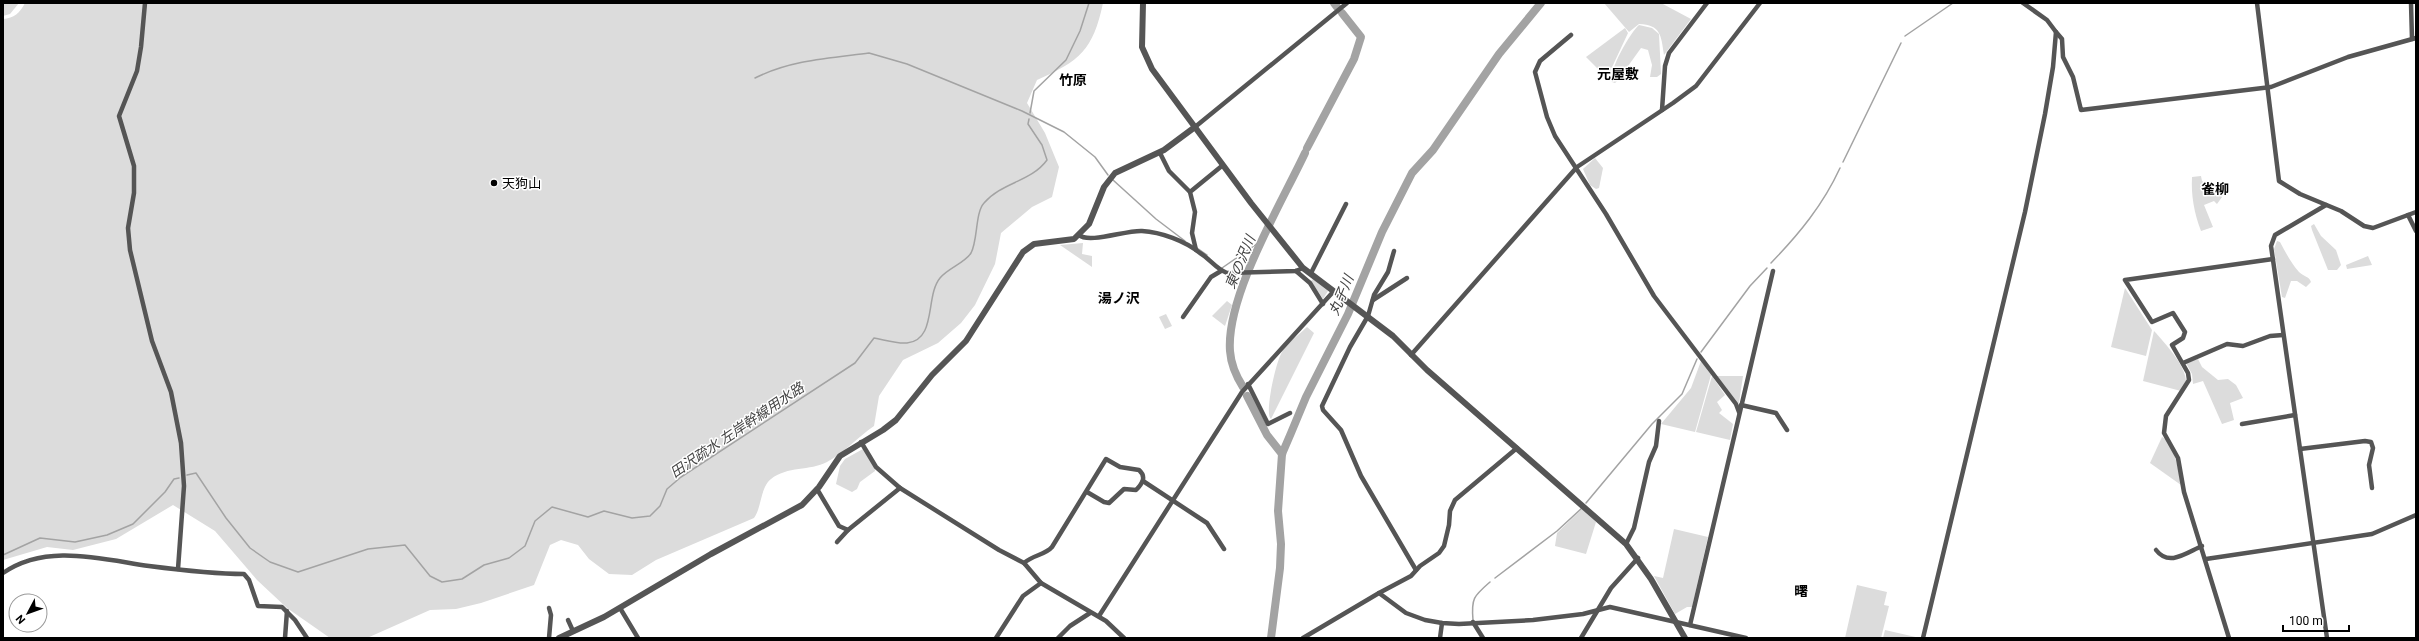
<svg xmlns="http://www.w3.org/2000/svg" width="2419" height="641" font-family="Roboto,'Noto Sans JP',sans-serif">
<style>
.green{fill:#dcdcdc}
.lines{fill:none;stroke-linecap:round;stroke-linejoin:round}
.stream{stroke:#a3a3a3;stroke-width:1.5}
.river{stroke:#a3a3a3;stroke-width:8}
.minor{stroke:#555;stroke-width:4.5}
.tertiary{stroke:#555;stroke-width:6}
.poi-dot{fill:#000;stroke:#fff;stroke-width:1.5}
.labels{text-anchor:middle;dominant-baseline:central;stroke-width:3;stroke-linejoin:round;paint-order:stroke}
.poi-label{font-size:13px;fill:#000;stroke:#fff;text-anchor:start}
.neighbourhood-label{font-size:14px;font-weight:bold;fill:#000;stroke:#fff}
.water-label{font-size:14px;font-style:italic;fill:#444;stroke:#fff}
</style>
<rect width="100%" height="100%" fill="#fff"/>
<!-- green -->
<g class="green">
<path d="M3,3H19L10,14L3,16Z"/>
<path d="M25,3H1103C1093,50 1080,61 1037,80L1027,103L1045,133L1059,167L1052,197L1032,207L1001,233L995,264L975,305L961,323L938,343L903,360L879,396L874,426C858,437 844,453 827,462C810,471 787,466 771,479C760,488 762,507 754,518L656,560L632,575L609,574L589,559L578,545L561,540L550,545L534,585L481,603L456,609L430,610L367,638H330L287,608L257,580L215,531L173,505L116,539L73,550L47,547L3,560V19C14,18 20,13 25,3Z"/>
<path d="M1604,3H1661L1691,19L1664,55C1661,35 1661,25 1639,24L1629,32Z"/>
<path d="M1639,25L1652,28L1659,34L1661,74L1657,77H1650L1652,65L1648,50L1641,48L1618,80L1615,83L1612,82C1608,71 1630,33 1639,25Z"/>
<path d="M1625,28L1628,33L1607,78L1586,57Z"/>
<path d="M1595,158L1603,168L1599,188L1596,189L1590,185L1583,169Z"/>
<path d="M2201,176L2202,181L2222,197L2217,204L2214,201L2204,205L2213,227L2201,231C2194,213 2191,195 2192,177Z"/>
<path d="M2314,224L2321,236L2336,250L2341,265L2337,270H2328L2312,230L2311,226Z"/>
<path d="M2277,241L2280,242C2286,253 2291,263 2299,272C2304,277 2309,276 2311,282L2306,287L2297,281H2291L2285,298L2282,297L2274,249Z"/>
<path d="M1083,243L1082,254L1092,256V267L1060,245Z"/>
<path d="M2368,256L2372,265L2347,269L2346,265Z"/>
<path d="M1313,279L1328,291L1323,299L1311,281Z"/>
<path d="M2125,288L2152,330L2146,356L2111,347Z"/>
<path d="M1227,301L1232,305L1225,326L1212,316Z"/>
<path d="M1166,314L1172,326L1165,329L1159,317Z"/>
<path d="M1307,327L1314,333L1271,419C1264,414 1276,363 1281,354C1285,344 1299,335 1307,327Z"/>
<path d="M2154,331C2165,343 2185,365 2186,381L2181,391L2143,381Z"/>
<path d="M2198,359L2202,367L2218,380L2228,379L2236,385L2243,398L2230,403L2234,420L2222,424L2203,381L2193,384L2192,374L2186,363Z"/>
<path d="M1701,361L1711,375L1695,432L1661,424L1691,388Z"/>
<path d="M1712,376L1725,395L1717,402L1722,410L1719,413L1733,424L1730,440L1696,432Z"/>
<path d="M1717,376H1743L1739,403H1738Z"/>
<path d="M2162,437C2174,442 2179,472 2181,485L2150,463Z"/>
<path d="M863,449C874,453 874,460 875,471L860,482L857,489L852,492L836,484L840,466L845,459Z"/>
<path d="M1582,509L1596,522L1586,554L1555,546L1557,533Z"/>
<path d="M1674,529L1708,537L1692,607H1687L1675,614L1654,576L1663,578Z"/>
<path d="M1857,585L1887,592L1884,605L1889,606L1881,638H1845Z"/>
<path d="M1885,630L1920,638H1883Z"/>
</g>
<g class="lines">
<!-- stream -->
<g class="stream">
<path d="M1905,36L1953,3"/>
<path d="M755,78C791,60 830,58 869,53L907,64L1022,111L1064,132L1095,157L1108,175"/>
<path d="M1030,113L1034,91L1066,60L1080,31L1089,3"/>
<path d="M1843,162L1901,43"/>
<path d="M1113,180L1156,219L1185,241"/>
<path d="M1197,248L1207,255"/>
<path d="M1771,263C1799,234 1823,205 1840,168"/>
<path d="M1222,268L1264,239"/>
<path d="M1701,352L1750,286L1767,268"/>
<path d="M187,475L196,473L226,518L250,548L270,562L298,572L368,549L405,545L430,576L442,582L462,579L484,565L509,558L525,546L535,521L552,507L588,517L604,511L632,518L650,516L660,506L667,489L681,477L855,363L874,338C885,340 897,344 907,343C937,340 925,296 940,278C948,268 965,263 971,253C978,240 975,213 984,203C1002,182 1031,182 1047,160L1042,145L1028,124L1029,119"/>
<path d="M1586,503L1652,424L1682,394L1697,359"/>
<path d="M3,555L40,538L75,542L107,535L133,524L165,492L174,479L179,478"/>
<path d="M1495,578L1557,531L1582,508"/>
<path d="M1473,620C1471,598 1474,596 1490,582"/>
</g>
<!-- river -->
<g class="river">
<path d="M1334,3L1337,7"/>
<path d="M1307,148L1354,59L1361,37L1342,13"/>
<path d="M1243,387C1236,376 1231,365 1230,351C1226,296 1281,204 1305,153"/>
<path d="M1247,396L1267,435L1282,454"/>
<path d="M1271,638L1280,568L1281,544L1278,511L1282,454L1291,433L1306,397L1348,314L1382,232L1412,173L1433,150L1499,54L1541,3"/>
</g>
<!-- minor -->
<g class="minor">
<path d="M145,3L141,47L137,71L119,116L134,166V193L128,228L130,250L152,341L171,392L181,443L184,486L178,569"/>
<path d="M2257,3L2279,181L2300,194L2341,211L2364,226L2373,228L2416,212"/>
<path d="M2411,3L2412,39"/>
<path d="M2056,32L2062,39L2063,57L2073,77L2081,110L2271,87L2348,57L2416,38"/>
<path d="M1571,35L1540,61L1535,72L1547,117L1555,136L1606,214L1654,296L1736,404L1739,412"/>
<path d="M1662,110L1665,66L1669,53L1707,3"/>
<path d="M1195,127L1347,3"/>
<path d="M1160,153L1169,171L1190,192"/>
<path d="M2326,205L2275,235L2271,246L2327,638"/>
<path d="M2408,215L2416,231"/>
<path d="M1079,235C1089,244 1126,230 1142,231C1161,232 1185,241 1200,253C1210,259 1216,269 1227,273L1296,271L1303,268"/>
<path d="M1196,250L1192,233L1195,212L1190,192L1223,165"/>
<path d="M1394,251L1388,272L1374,295L1368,316L1350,347L1322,406L1323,410L1341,430L1361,476L1416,570"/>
<path d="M1296,271L1310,283L1323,304"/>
<path d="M1311,273L1346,204"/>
<path d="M1373,300L1407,278"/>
<path d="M1183,317L1211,277L1221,271"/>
<path d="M1411,355L1577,167L1673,103L1696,86L1760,3"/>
<path d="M2183,363L2227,344L2243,346L2270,336L2283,335"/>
<path d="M1248,384L1268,424L1290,413"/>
<path d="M1741,405L1776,413L1787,430"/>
<path d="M2242,424L2295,415"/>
<path d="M861,442L876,467L900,488L999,550L1024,563L1041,583L1106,621L1124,638"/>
<path d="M2300,449L2365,441L2371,442L2373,448L2369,465L2372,488"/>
<path d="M1143,481L1207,523L1224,549"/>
<path d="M817,489L839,526L848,530L900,488"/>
<path d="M837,542L848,530"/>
<path d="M1626,544L1634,528L1649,462L1656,446L1659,421"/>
<path d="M2156,550C2169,567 2186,553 2202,546"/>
<path d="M2206,559L2372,534L2416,515"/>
<path d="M1024,563C1033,555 1045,555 1052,547L1106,459L1120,467L1139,470C1147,477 1142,484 1136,490L1124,489L1109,503L1104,502L1087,492"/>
<path d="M3,573C46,543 101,559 149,566C180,570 212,574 244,574L249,580L258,606L282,607L295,620L307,638"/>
<path d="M1379,593L1411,576L1420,566L1439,553L1444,546L1449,525L1450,511L1455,500L1517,448"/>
<path d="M620,608L638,638"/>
<path d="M1099,616L1242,392L1333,292"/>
<path d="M568,620L573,631"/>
<path d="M1473,622L1483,638"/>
<path d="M1690,625L1773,271"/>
<path d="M285,638L287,611"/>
<path d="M549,638L551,615L549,608"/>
<path d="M996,638L1023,596L1041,583"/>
<path d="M1058,638L1070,626L1090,613"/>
<path d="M1303,638L1379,593L1406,613L1425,620L1442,623L1459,624L1533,620L1583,614L1610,607L1746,638"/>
<path d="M1440,638L1442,623"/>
<path d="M1581,638L1611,588L1638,558"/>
<path d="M1923,638L2025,212L2045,114L2053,67L2056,32L2047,20L2023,3"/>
<path d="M2229,638L2184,492L2178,458L2164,433L2166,416L2189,380L2188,373L2172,345L2183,338L2185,332L2173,313L2152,322L2125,280L2273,259"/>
</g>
<!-- tertiary -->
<g class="tertiary">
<path d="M1143,3L1142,47L1152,69L1251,203L1303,268L1393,336L1427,370L1626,544L1651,579L1685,638"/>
<path d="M559,638L604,617L711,554L802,505L819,487L840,456L883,430L896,420L932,375L966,341L1023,252L1034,244L1074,239L1089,224L1104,187L1115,173L1164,150L1195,127"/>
</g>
</g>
<!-- markers -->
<circle class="poi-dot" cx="494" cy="183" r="4"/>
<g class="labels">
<!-- poi labels -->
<g class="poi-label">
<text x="502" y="183">天狗山</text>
</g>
<!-- neighbourhood labels -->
<g class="neighbourhood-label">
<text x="1618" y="74">元屋敷</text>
<text x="1073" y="80">竹原</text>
<text x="2215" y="189">雀柳</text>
<text x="1119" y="298">湯ノ沢</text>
<text x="1801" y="591">曙</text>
</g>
<!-- water labels -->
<g class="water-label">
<text transform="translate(1240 262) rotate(-67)">東の沢川</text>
<text transform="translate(1341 295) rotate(-67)">丸子川</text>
<text transform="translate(737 430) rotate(-34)">田沢疏水 左岸幹線用水路</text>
</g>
</g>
<!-- border -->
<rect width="2419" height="641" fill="none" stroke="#000000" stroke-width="8"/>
<!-- north arrow -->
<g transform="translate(28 613) rotate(229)"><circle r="19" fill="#ffffff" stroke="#999999"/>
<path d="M0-3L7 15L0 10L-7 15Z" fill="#000000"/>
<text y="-6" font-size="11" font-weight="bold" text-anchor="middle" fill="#000000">N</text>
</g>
<!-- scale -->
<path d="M2283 625v6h66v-6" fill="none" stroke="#000000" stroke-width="2"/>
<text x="2289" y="625" font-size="12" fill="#000000" stroke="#ffffff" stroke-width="3" paint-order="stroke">100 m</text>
</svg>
